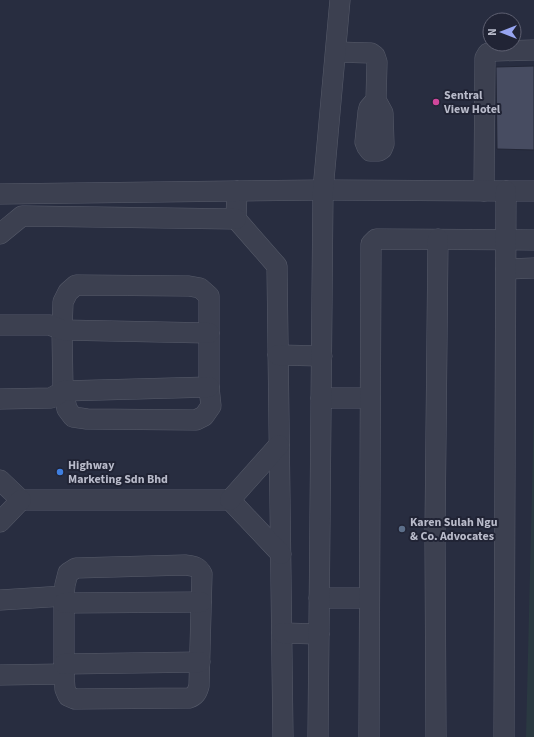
<svg xmlns="http://www.w3.org/2000/svg" width="534" height="737" font-family="'Source Sans 3',sans-serif">
<style>
.green{fill:#2a3941}
.building{fill:#474c61;stroke:#232737}
.lines{fill:none;stroke-linecap:round;stroke-linejoin:round}
.minor-casing{stroke:#575b6a;stroke-width:21}
.minor{stroke:#3c4050;stroke-width:20}
.hotel-dot{fill:#d1479c;stroke:#212435;stroke-width:1.5}
.shop-dot{fill:#3f7fe0;stroke:#212435;stroke-width:1.5}
.service-dot{fill:#5c6f8a;stroke:#212435;stroke-width:1.5}
.labels{text-anchor:middle;dominant-baseline:central;stroke-width:4;stroke-linejoin:round;paint-order:stroke}
.poi-label{font-size:12px;font-weight:bold;fill:#b9bbca;stroke:#212435;text-anchor:start}
</style>
<rect width="100%" height="100%" fill="#282d40"/>
<!-- green -->
<path class="green" d="M534,408V737H526Z"/>
<!-- building -->
<path class="building" d="M534,66V150L497,149L496,67Z"/>
<g class="lines">
<defs>
<g id="minor">
<path d="M336,52L371,53L375,56L377,62L376,100L383,113L384,144L382,149L379,151H370L367,147L365,142L368,112L369,108L376,100"/>
<path d="M237,191L236,219L277,266L283,737"/>
<path d="M484,191L485,58L488,53L495,51L534,50"/>
<path d="M0,194L323,190L534,191"/>
<path d="M0,234L22,216H25L236,219"/>
<path d="M506,269L534,268"/>
<path d="M76,285L189,286L200,288L209,296V387L211,406L204,416L196,420L87,419L73,417L67,409L63,391L62,330L63,302L68,292Z"/>
<path d="M0,325H50L62,330L209,333"/>
<path d="M278,355L322,356"/>
<path d="M321,398H370"/>
<path d="M0,399L51,398L63,391L209,387"/>
<path d="M0,480L21,500H230L281,554"/>
<path d="M230,500L279,445"/>
<path d="M0,522L21,500"/>
<path d="M64,596V674"/>
<path d="M319,598H369"/>
<path d="M0,600L64,596L65,585L68,573L76,568L185,565C193,566 198,566 202,574L199,686C197,693 195,696 189,698L75,699L68,696L65,689L64,674L0,675"/>
<path d="M64,603L201,602"/>
<path d="M282,633L319,634"/>
<path d="M64,664L200,662"/>
<path d="M318,737L323,190L340,0"/>
<path d="M369,737L371,244L376,239L534,240"/>
<path d="M436,737L435,533L438,239"/>
<path d="M504,737L506,191"/>
</g>
</defs>
<!-- minor casing -->
<use href="#minor" class="minor-casing"/>
<!-- minor -->
<use href="#minor" class="minor"/>
</g>
<!-- markers -->
<circle class="hotel-dot" cx="436" cy="102" r="4"/>
<circle class="shop-dot" cx="60" cy="472" r="4"/>
<circle class="service-dot" cx="402" cy="529" r="4"/>
<g class="labels">
<!-- poi labels -->
<g class="poi-label">
<text x="444" y="95">Sentral<tspan x="444" dy="14">View Hotel</tspan></text>
<text x="68" y="465">Highway<tspan x="68" dy="14">Marketing Sdn Bhd</tspan></text>
<text x="410" y="522">Karen Sulah Ngu<tspan x="410" dy="14">&amp; Co. Advocates</tspan></text>
</g>
</g>
<!-- north arrow -->
<g transform="translate(502 32) rotate(270)"><circle r="19" fill="#212435" stroke="#5e6071"/>
<path d="M0-3L7 15L0 10L-7 15Z" fill="#97a5f1"/>
<text y="-6" font-size="11" font-weight="bold" text-anchor="middle" fill="#b9bbca">N</text>
</g>
</svg>
